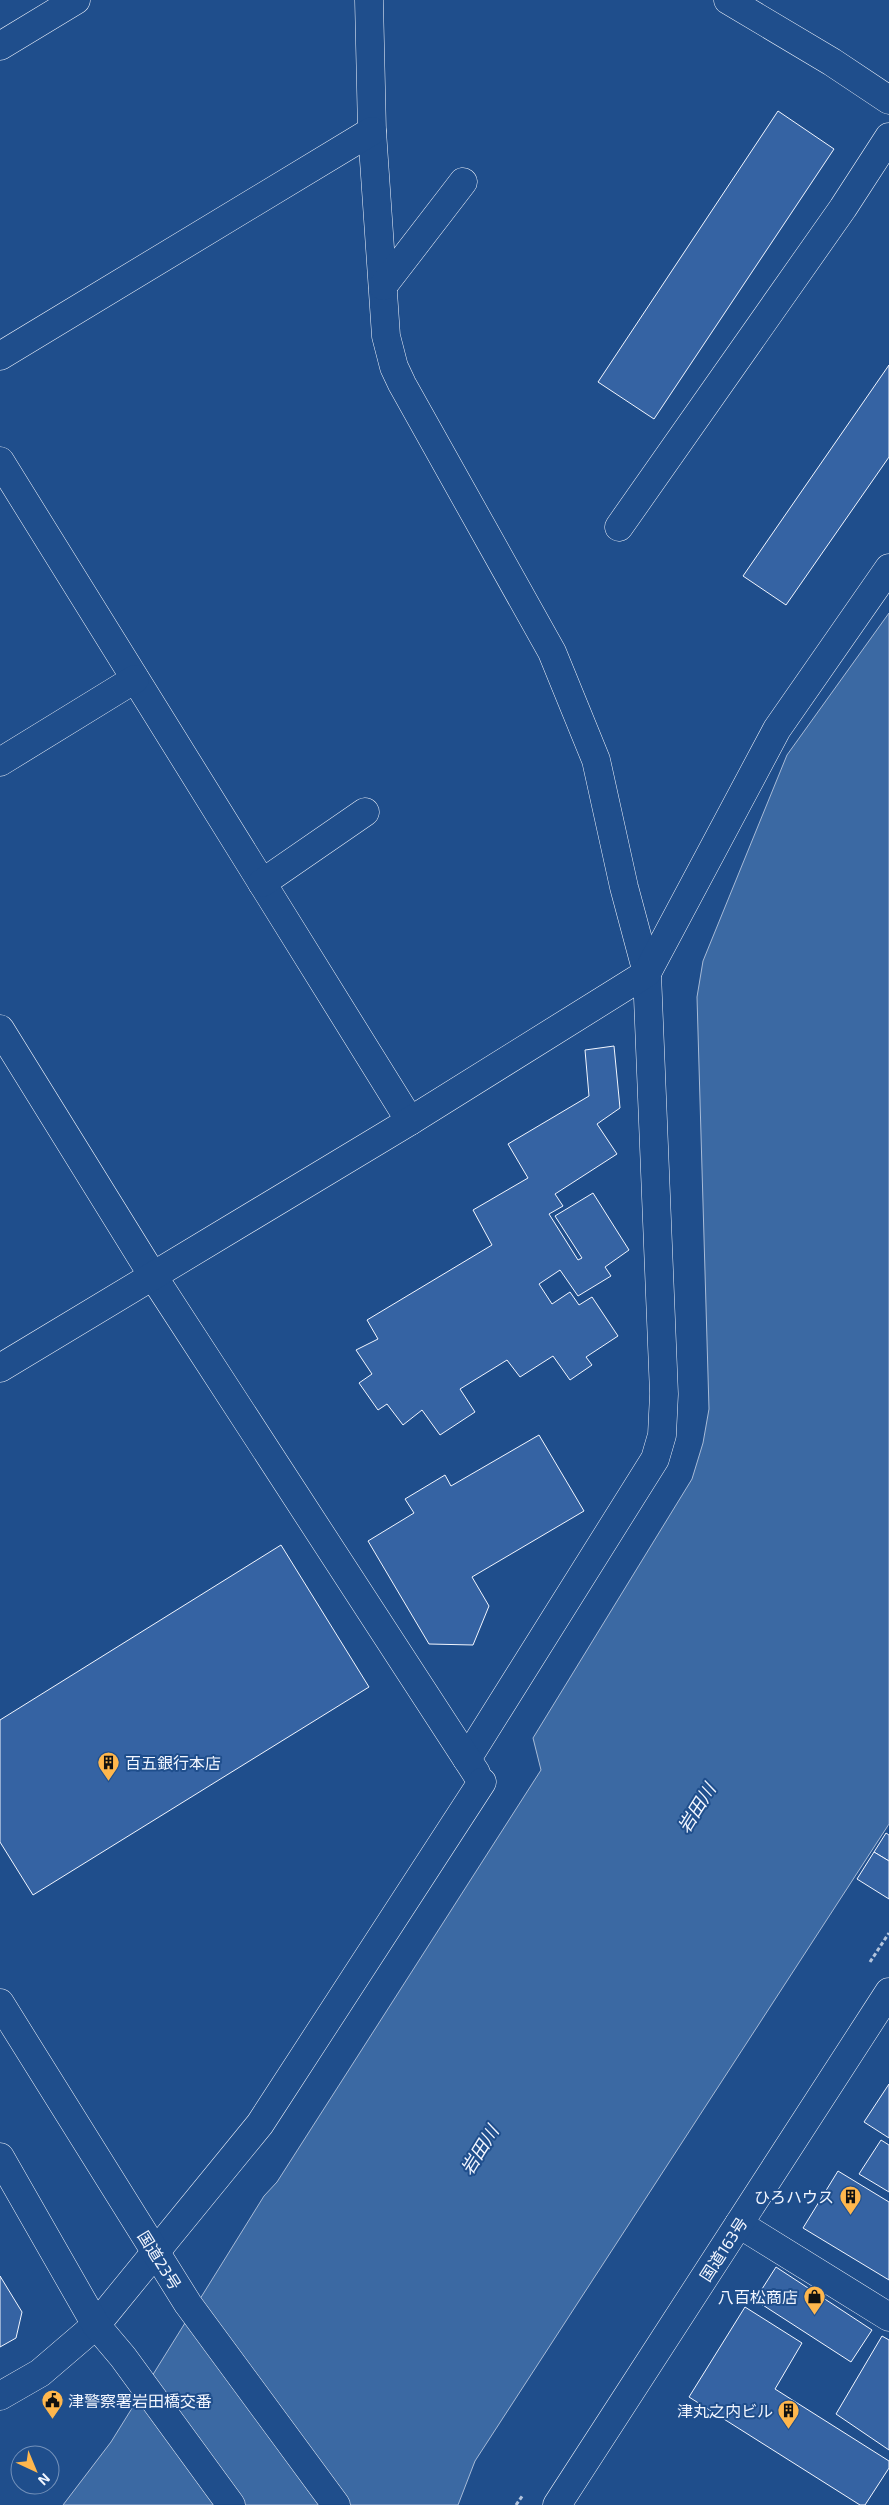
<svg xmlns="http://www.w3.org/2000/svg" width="889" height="2505" font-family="'Exo 2','Noto Sans JP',sans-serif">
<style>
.water{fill:#3b69a3;stroke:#a8bbd7}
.building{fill:#3563a3;stroke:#f2f6ff}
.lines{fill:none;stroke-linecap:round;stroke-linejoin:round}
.street-casing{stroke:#f2f6ff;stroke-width:29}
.secondary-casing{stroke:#f2f6ff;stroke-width:29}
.highway-casing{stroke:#f2f6ff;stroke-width:29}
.path{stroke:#b3c4dc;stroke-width:3;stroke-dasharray:4 2.5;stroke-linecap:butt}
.street{stroke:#1f4e8c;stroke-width:28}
.secondary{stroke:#1f4e8c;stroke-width:28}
.highway{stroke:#1f4e8c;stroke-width:28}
.labels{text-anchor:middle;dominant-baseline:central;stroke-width:4;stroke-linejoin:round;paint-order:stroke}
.poi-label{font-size:16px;fill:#f2f6ff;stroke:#1f4e8c;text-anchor:end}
.street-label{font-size:16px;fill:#f2f6ff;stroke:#1f4e8c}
.water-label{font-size:18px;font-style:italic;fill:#f2f6ff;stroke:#1f4e8c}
</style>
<rect width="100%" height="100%" fill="#1f4e8c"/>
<!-- water -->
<path class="water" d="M889,613V1824L475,2461L458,2505H63L111,2442L264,2196L277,2182L541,1770L533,1738L692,1479L703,1443L709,1409L697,997L703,961L787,755Z"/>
<!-- building -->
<g class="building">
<path d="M778,111L834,149L654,419L598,382Z"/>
<path d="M889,365V457L786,605L743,576Z"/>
<path d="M614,1046L620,1108L597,1124L617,1154L555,1194L563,1206L549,1214L578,1260L582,1258L555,1216L593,1193L629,1250L605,1267L611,1276L578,1296L560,1270L539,1284L552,1304L570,1292L579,1305L592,1297L618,1336L586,1357L592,1365L570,1380L553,1356L520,1377L507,1360L460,1389L475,1412L440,1435L422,1410L403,1425L387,1404L378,1410L359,1383L372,1374L356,1350L378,1339L367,1320L492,1245L473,1210L528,1178L508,1144L589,1096L585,1050Z"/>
<path d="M539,1435L584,1511L472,1577L489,1606L473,1645L429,1644L368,1541L414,1513L405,1499L445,1475L451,1486Z"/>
<path d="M281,1545L369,1687L33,1895L0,1842V1720Z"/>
<path d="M886,1833L889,1835V1861L874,1852Z"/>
<path d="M874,1852L889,1861V1899L857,1879Z"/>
<path d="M889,2084V2138L864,2122Z"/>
<path d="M881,2140L889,2145V2192L859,2174Z"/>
<path d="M838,2171L889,2202V2280L803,2228Z"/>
<path d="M776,2267L872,2330L851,2362L755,2300Z"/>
<path d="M0,2276L22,2312L16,2338L0,2347Z"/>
<path d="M745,2307L802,2343L775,2389L889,2461V2468L865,2505H860L689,2397Z"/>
<path d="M882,2336L889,2340V2450L836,2414Z"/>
</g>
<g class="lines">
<defs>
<g id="street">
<path d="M369,0L372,131L386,336L394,367L402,384L552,652L596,760L624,887L647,973L664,1394L662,1435L655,1459L467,1759"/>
<path d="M0,46L76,0"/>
<path d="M383,286L463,182"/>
<path d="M0,356L372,131"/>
<path d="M0,461L410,1121"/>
<path d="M619,527L843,208L889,137"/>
<path d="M0,762L135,679"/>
<path d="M262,883L365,812"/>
<path d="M0,1029L153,1276L476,1773"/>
<path d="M0,1368L410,1121L647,973L777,729L889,568"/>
<path d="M739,2224L889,2317"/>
</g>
<g id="secondary">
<path d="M728,0L832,62L889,100"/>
<path d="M0,2396L40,2373L96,2325L260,2124L482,1782"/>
</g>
<g id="highway">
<path d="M0,2003L188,2304L336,2505"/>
<path d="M0,2157L96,2325L123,2357L231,2505"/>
<path d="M557,2505L889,1992"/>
</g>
</defs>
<!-- street casing -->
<use href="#street" class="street-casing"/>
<!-- secondary casing -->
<use href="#secondary" class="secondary-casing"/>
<!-- highway casing -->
<use href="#highway" class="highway-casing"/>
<!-- path -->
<g class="path">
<path d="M870,1962L889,1933"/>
<path d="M516,2505L523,2495"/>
</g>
<!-- street -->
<use href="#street" class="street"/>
<!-- secondary -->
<use href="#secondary" class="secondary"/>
<!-- highway -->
<use href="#highway" class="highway"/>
</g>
<!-- icons -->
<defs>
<symbol id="building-pin" viewBox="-11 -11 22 30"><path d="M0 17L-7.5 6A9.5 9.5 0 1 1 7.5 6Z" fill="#ffb74d" stroke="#1f4e8c"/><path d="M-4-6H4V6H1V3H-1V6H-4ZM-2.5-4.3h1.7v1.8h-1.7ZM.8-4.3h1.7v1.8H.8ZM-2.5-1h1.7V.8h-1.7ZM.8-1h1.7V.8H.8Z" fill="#111"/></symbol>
<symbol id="shop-pin" viewBox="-11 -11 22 30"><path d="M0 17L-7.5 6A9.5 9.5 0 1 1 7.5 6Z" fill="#ffb74d" stroke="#1f4e8c"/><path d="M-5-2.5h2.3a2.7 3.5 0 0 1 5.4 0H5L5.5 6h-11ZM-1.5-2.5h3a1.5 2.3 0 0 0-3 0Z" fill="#111"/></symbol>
<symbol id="civic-pin" viewBox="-11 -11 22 30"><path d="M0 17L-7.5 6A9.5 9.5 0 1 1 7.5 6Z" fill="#ffb74d" stroke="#1f4e8c"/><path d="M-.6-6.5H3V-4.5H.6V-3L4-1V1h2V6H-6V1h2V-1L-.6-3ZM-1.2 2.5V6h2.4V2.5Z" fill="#111"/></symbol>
</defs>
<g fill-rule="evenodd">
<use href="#building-pin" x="96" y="1750" width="25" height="34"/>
<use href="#building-pin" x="838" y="2184" width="25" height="34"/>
<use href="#shop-pin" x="802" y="2284" width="25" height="34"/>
<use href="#civic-pin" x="40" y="2388" width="25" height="34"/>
<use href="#building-pin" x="776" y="2398" width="25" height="34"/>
</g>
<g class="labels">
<!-- poi labels -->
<g class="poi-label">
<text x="125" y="1762" text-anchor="start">百五銀行本店</text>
<text x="834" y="2196">ひろハウス</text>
<text x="798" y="2296">八百松商店</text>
<text x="68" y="2400" text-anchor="start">津警察署岩田橋交番</text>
<text x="773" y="2410">津丸之内ビル</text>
</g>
<!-- street labels -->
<g class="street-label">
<text transform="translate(723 2249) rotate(-57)">国道163号</text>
<text transform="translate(160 2260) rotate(58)">国道23号</text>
</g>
<!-- water labels -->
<g class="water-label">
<text transform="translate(696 1808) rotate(-58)">岩田川</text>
<text transform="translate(479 2150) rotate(-58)">岩田川</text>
</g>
</g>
<!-- north arrow -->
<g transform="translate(35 2470) rotate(136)"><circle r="24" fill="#1f4e8c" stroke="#7391ba"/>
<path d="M0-4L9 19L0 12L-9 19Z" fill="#ffb74d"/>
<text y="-8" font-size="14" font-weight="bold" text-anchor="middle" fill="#f2f6ff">N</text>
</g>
</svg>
